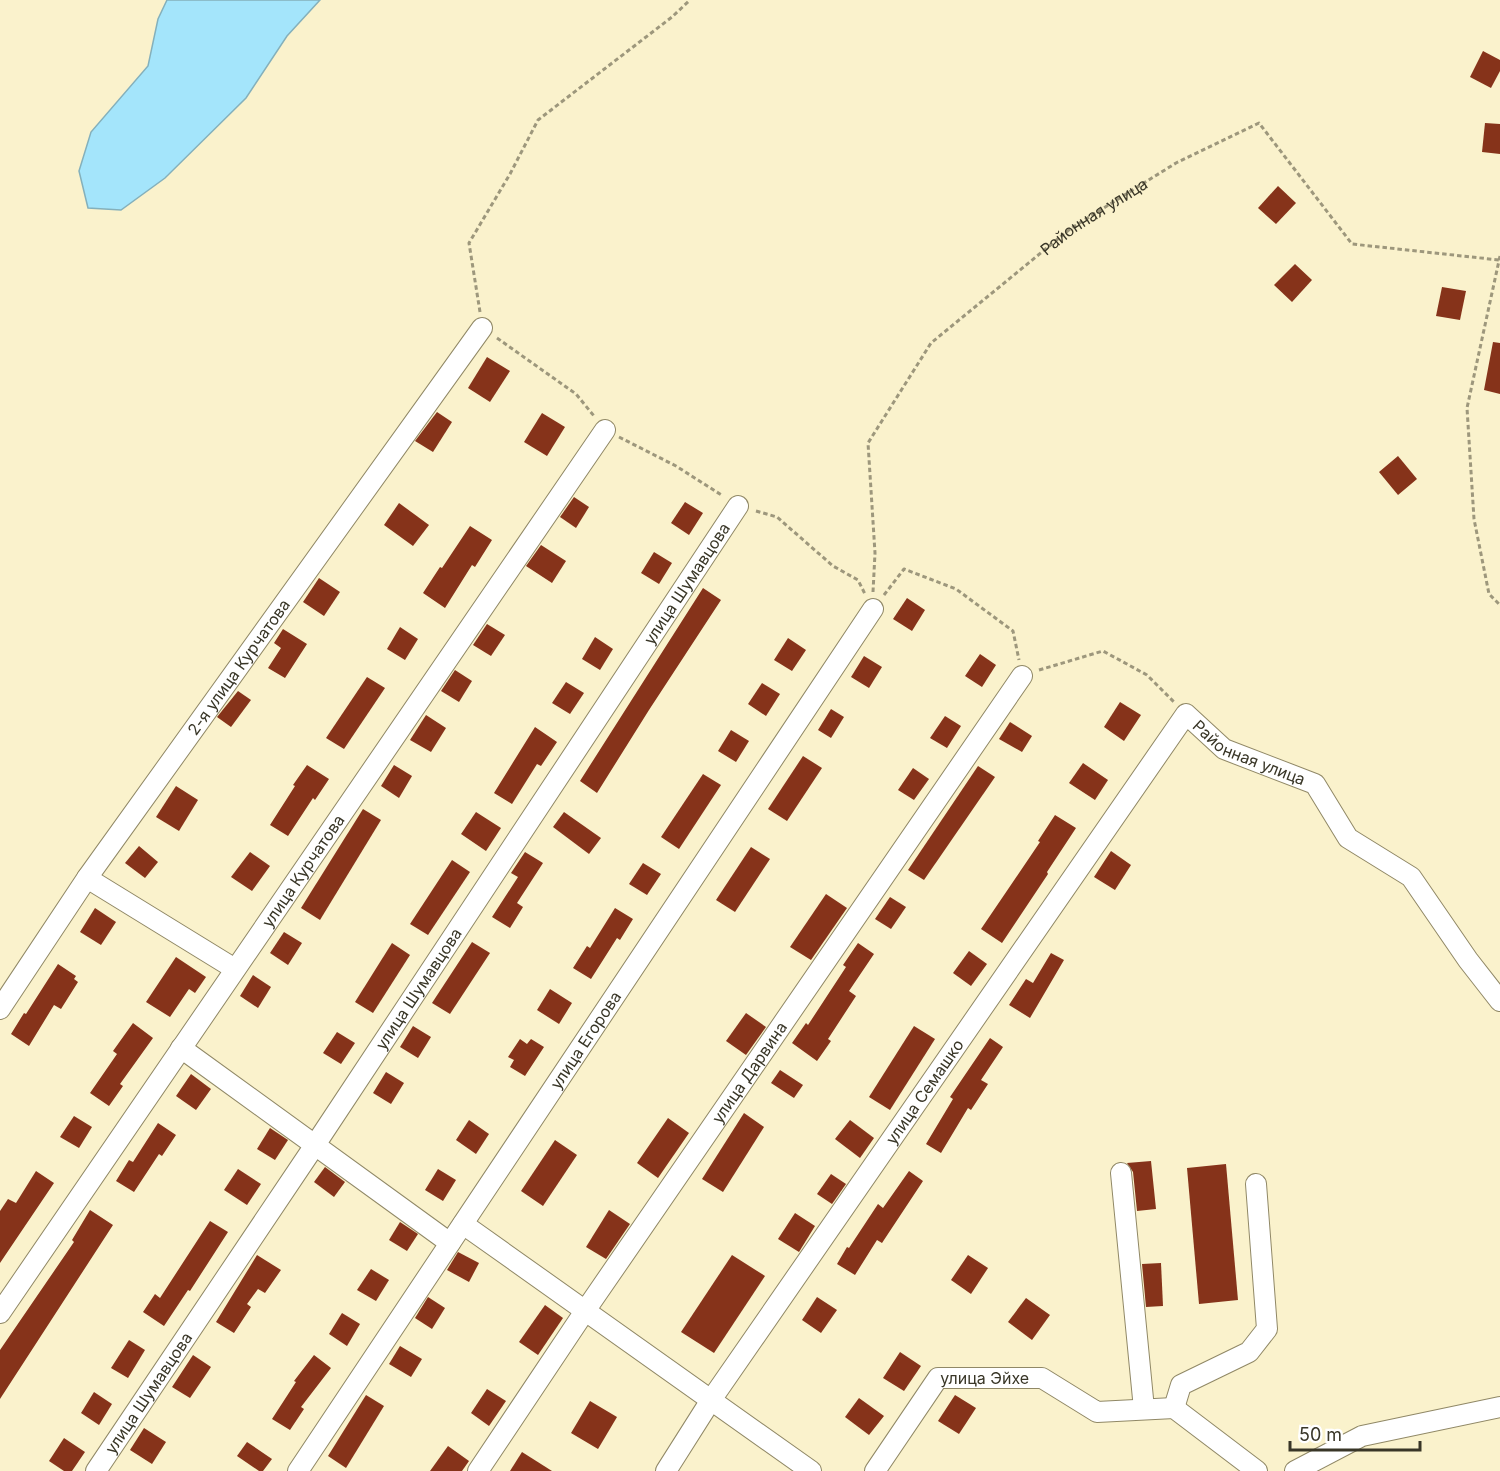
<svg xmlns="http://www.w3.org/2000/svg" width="1500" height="1471" font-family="Inter,sans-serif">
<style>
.water{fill:#a4e5fb;stroke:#84b0bb;stroke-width:1.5}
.building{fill:#86331a}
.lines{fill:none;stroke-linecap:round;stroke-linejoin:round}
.minor-casing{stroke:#908866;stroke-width:22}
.path{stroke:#9d977c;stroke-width:3;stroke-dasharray:4.5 3;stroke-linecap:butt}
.minor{stroke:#fff;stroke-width:20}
.labels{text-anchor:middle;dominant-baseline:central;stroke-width:6;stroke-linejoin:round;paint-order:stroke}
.street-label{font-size:16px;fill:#393627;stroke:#fff}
</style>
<rect width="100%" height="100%" fill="#faf2cc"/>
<!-- water -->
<path class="water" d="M167,0H320L287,36L246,98L165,178L121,210L88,208L79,171L91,132L148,66L158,19Z"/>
<!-- building -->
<g class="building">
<path d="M1483,51L1500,60V71L1491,88L1470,77Z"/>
<path d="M1485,123L1500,124V154L1482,152Z"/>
<path d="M1278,186L1296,203L1276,224L1258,208Z"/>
<path d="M1295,264L1312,280L1292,302L1274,285Z"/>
<path d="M1442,287L1466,291L1460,320L1436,316Z"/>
<path d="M1493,342L1500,343V394L1484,390Z"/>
<path d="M487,357L510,371L490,402L468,388Z"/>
<path d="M437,412L452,422L433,452L415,441Z"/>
<path d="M542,413L565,427L547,456L524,442Z"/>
<path d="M1398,456L1417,479L1398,495L1379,472Z"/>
<path d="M574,497L589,507L576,528L560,517Z"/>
<path d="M685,502L703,513L689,535L671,523Z"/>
<path d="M399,503L429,525L413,546L384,525Z"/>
<path d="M470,526L492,540L475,567L472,565L445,608L423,593L440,567L442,568Z"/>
<path d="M541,545L566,561L552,583L526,566Z"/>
<path d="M654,552L672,563L659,584L641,573Z"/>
<path d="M319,578L340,592L324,616L303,602Z"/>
<path d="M703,588L721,600L649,710L597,793L580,781Z"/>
<path d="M907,598L925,610L912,631L893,619Z"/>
<path d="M487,624L505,635L491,656L473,645Z"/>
<path d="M400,627L418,639L405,660L387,649Z"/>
<path d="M283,629L307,644L285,678L268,668L281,648L274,643Z"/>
<path d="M595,637L613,649L600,670L582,659Z"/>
<path d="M788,638L806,650L792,671L774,660Z"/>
<path d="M980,654L996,665L982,687L965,676Z"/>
<path d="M864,656L882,667L869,688L851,677Z"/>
<path d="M455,670L472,681L459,702L441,691Z"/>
<path d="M367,677L385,688L344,749L326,738Z"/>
<path d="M566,682L584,693L570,714L552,703Z"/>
<path d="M762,683L780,694L766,716L748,704Z"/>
<path d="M238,691L251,700L231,727L217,717Z"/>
<path d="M1120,702L1141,715L1124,741L1104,727Z"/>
<path d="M831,709L844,717L831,738L818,730Z"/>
<path d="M426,715L446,728L431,752L410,740Z"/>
<path d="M945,716L961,726L947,748L930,738Z"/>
<path d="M1010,722L1032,736L1022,752L999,739Z"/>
<path d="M535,727L557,742L541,766L537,764L512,804L494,793Z"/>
<path d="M731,730L749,741L736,762L718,751Z"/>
<path d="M803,756L822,768L787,821L768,809Z"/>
<path d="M1083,763L1108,780L1095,800L1069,783Z"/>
<path d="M307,765L329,779L315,800L313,798L288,836L270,825L295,786L293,785Z"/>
<path d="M394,765L412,776L399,798L381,786Z"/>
<path d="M978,766L995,777L924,880L908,870Z"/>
<path d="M913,768L929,779L914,800L898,790Z"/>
<path d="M703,774L721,785L679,849L661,837Z"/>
<path d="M176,786L198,800L179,831L156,817Z"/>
<path d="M363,809L381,820L320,920L301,908Z"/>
<path d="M476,812L501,828L486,851L461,834Z"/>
<path d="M564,812L601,838L589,854L553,827Z"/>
<path d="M1055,815L1076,828L1047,872L1048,874L1002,943L981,929L1040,842L1038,841Z"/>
<path d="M139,846L158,862L145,878L125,863Z"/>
<path d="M751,847L770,859L735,912L716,900Z"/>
<path d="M1111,851L1131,865L1115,890L1094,877Z"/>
<path d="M250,852L270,866L252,891L231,877Z"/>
<path d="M525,852L543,863L517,903L523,907L510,928L492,917L518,877L511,873Z"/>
<path d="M452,860L470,872L428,935L410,924Z"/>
<path d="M643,863L661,874L647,895L629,884Z"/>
<path d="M826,894L847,908L811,960L790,947Z"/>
<path d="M890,897L906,907L891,929L875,919Z"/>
<path d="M95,908L116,922L101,945L80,932Z"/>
<path d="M615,908L633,919L620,940L617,938L591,979L573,968L587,946L590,948Z"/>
<path d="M284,932L302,943L288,965L270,953Z"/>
<path d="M472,942L490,953L450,1014L432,1003Z"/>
<path d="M392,943L410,955L373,1013L355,1002Z"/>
<path d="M858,943L874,954L849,991L856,996L828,1039L831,1041L817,1061L792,1043L806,1023L808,1025L846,967L843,965Z"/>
<path d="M969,951L987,964L971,986L953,973Z"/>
<path d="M1051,953L1064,960L1030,1018L1009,1005L1026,979L1033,983Z"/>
<path d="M176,957L206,977L195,993L189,989L170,1017L146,1002Z"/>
<path d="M58,964L76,976L74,979L78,982L61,1009L54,1005L29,1046L11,1034L24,1013L26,1014Z"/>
<path d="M253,975L271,987L258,1008L240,996Z"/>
<path d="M550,989L572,1003L559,1024L537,1010Z"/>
<path d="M746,1013L766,1027L746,1055L726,1041Z"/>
<path d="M133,1023L153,1038L120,1084L123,1086L109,1106L90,1093L117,1054L113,1051Z"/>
<path d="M413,1026L431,1037L418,1058L400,1047Z"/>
<path d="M914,1026L935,1039L890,1110L869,1097Z"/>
<path d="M337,1032L355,1043L341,1064L323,1053Z"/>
<path d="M990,1038L1003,1047L981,1080L988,1084L971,1110L968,1108L941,1153L926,1144L953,1099L950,1097Z"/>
<path d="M520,1039L527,1044L531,1039L544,1047L525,1076L510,1067L514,1060L508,1057Z"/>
<path d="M780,1070L803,1085L794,1098L771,1083Z"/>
<path d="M386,1072L404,1083L391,1104L373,1093Z"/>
<path d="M191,1074L211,1089L196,1110L176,1096Z"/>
<path d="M744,1113L764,1127L723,1192L702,1179Z"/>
<path d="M74,1116L92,1127L79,1148L60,1137Z"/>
<path d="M668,1118L689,1133L658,1178L637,1163Z"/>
<path d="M469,1120L489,1134L476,1154L456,1140Z"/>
<path d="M850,1120L874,1138L860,1158L835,1139Z"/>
<path d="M158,1123L176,1135L162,1156L159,1154L134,1192L116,1181L129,1160L133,1162Z"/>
<path d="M270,1128L288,1140L275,1160L257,1149Z"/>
<path d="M555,1140L577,1155L543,1206L521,1191Z"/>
<path d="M1151,1161L1156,1209L1137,1211L1133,1172L1127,1163Z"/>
<path d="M1226,1164L1238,1300L1199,1304L1187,1168Z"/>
<path d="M325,1167L345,1182L334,1197L314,1182Z"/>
<path d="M238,1169L261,1184L247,1205L224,1190Z"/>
<path d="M438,1169L456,1180L443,1201L425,1190Z"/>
<path d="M36,1171L54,1183L0,1263V1211L8,1199L16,1203Z"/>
<path d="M909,1171L923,1181L882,1243L877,1240L855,1275L837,1264L847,1247L849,1248L878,1204L883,1208Z"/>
<path d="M831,1174L846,1184L832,1204L817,1194Z"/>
<path d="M90,1210L113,1225L0,1399V1350L74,1242L72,1240Z"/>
<path d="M609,1210L630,1224L606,1259L586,1247Z"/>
<path d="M795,1213L815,1226L799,1252L778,1239Z"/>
<path d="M210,1221L228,1232L190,1291L188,1290L164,1326L143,1312L155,1294L160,1298Z"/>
<path d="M400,1222L418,1234L407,1251L389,1240Z"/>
<path d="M458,1252L479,1263L469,1282L447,1270Z"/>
<path d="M257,1255L281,1270L265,1293L258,1289L247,1304L251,1307L234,1333L216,1322Z"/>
<path d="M732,1255L765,1276L714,1353L681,1332Z"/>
<path d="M968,1255L988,1268L971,1294L951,1280Z"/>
<path d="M1161,1263L1163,1306L1146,1307L1142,1264Z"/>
<path d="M371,1269L389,1280L376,1301L357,1290Z"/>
<path d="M428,1297L445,1308L432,1329L415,1318Z"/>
<path d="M817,1297L837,1310L821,1333L802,1320Z"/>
<path d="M1026,1298L1050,1315L1032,1340L1008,1322Z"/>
<path d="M545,1305L563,1318L538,1355L519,1342Z"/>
<path d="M342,1313L360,1324L347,1346L329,1334Z"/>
<path d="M129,1340L145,1350L128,1378L111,1368Z"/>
<path d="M400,1346L422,1359L411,1377L389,1364Z"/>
<path d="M900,1352L921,1366L904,1391L883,1378Z"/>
<path d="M193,1355L211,1367L190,1398L172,1387Z"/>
<path d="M314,1355L331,1368L301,1407L304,1409L290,1430L272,1419L296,1382L294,1381Z"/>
<path d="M487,1389L506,1401L489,1426L471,1413Z"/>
<path d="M94,1392L112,1404L99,1425L81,1413Z"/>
<path d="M366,1395L384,1406L346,1468L328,1456Z"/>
<path d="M955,1395L976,1408L959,1434L938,1421Z"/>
<path d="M859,1398L884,1416L869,1435L845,1417Z"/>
<path d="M590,1401L617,1417L598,1449L571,1433Z"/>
<path d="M144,1428L166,1442L152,1464L130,1450Z"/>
<path d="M64,1438L85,1452L72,1471H64L49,1461Z"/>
<path d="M247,1442L272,1459L263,1471H259L237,1456Z"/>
<path d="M448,1446L469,1461L462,1471H430Z"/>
<path d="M522,1452L552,1471H510Z"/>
</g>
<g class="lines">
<defs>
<g id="minor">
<path d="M87,878L235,969"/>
<path id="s2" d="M0,1009L87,878L482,328"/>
<path d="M181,1048L450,1243"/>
<path d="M1121,1173L1144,1409"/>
<path d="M463,1224L811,1471"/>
<path id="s3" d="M0,1313L605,430"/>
<path d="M1174,1408L1181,1385L1249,1352L1267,1329L1256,1184"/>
<path id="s4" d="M96,1471L315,1145L738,506"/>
<path id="s5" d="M298,1471L873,609"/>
<path id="s6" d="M478,1471L585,1311L1022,676"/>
<path id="s7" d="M666,1471L711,1400L1186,714L1224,749L1315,784L1348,838L1411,877L1468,960L1500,1001"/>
<path id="s8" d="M875,1471L938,1378H1042L1097,1412L1174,1408L1257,1471"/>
<path d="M1295,1471L1362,1436L1500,1407"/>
</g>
</defs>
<!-- minor casing -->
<use href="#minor" class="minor-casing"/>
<!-- path -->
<g class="path">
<path d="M1500,256L1467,408L1474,519L1489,594L1500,605"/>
<path d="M480,312L469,243L510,174L538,120L672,17L690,0"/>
<path d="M497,338L576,394L594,416"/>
<path d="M619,437L676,466L723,496"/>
<path d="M756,511L777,517L833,566L858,580L865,594"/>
<path id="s1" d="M873,592L875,553L868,443L931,343L1070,229L1176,163L1259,123L1352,244L1499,260"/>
<path d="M884,595L904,569L956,589L1013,631L1019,660"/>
<path d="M1039,670L1103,651L1147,675L1174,702"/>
</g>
<!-- minor -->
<use href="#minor" class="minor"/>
</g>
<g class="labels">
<!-- street labels -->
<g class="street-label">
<text stroke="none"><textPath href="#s1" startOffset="474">Районная улица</textPath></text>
<text stroke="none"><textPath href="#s4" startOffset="1066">улица Шумавцова</textPath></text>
<text stroke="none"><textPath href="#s2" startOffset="417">2-я улица Курчатова</textPath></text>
<text stroke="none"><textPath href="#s7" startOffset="994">Районная улица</textPath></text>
<text stroke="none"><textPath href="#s3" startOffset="536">улица Курчатова</textPath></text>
<text stroke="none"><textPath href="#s4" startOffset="580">улица Шумавцова</textPath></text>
<text stroke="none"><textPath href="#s5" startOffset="518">улица Егорова</textPath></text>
<text stroke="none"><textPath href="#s6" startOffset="482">улица Дарвина</textPath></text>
<text stroke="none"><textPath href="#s7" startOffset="459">улица Семашко</textPath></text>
<text stroke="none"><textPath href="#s8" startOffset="159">улица Эйхе</textPath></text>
<text stroke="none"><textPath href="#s4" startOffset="94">улица Шумавцова</textPath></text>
</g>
</g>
<!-- scale -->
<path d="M1290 1441v9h130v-9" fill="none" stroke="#393627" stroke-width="3"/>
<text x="1299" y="1441" font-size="18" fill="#393627" stroke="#ffffff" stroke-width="4.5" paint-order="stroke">50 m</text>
</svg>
